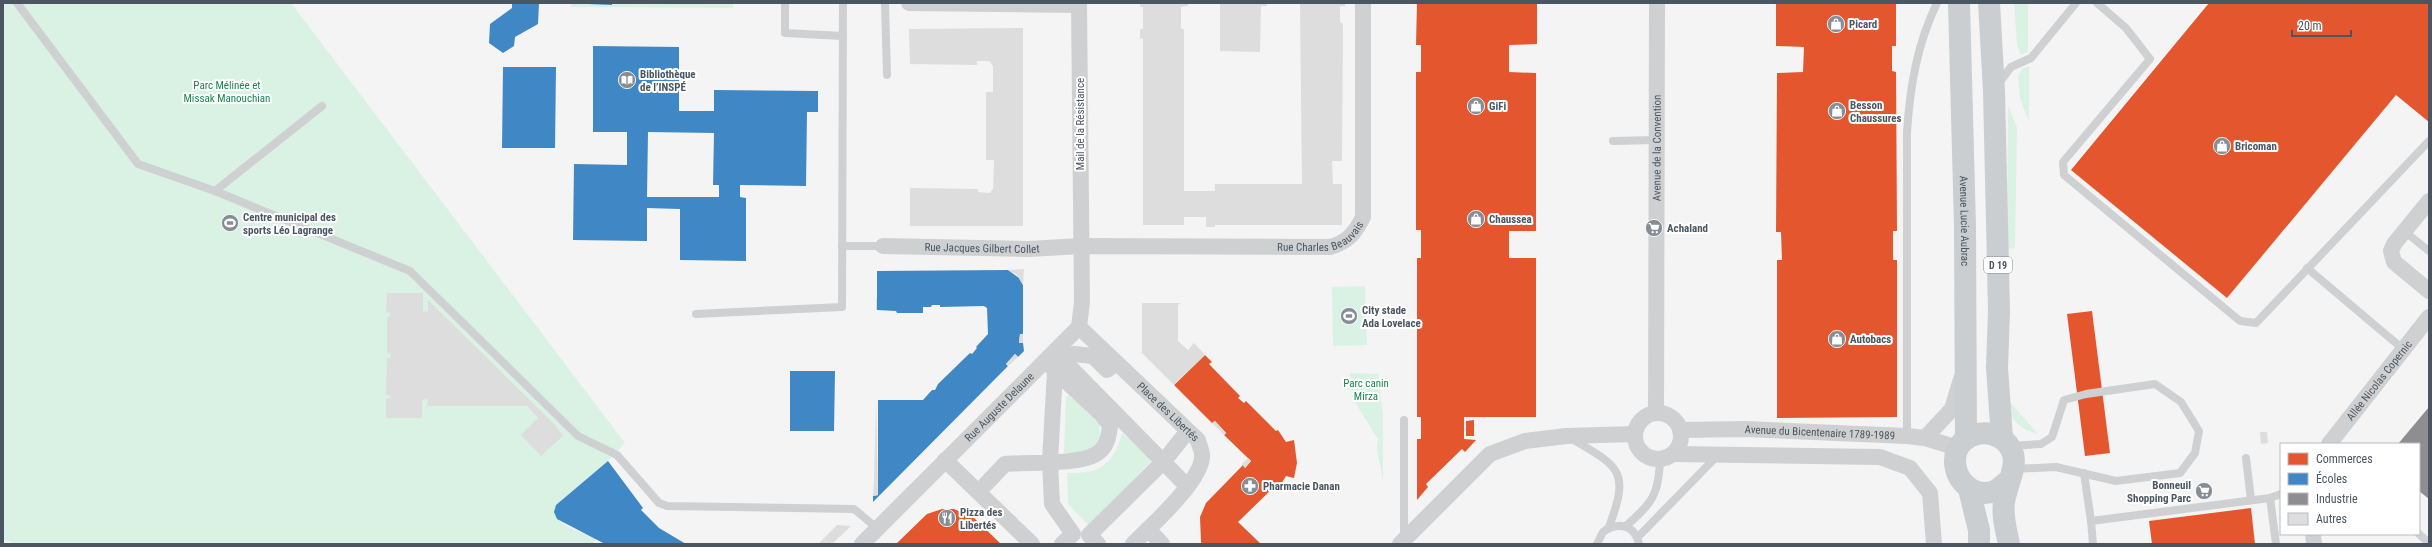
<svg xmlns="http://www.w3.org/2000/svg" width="2432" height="547" font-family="'Roboto Condensed',sans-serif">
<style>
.green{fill:#d9f2e3}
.shops{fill:#e4572e}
.schools{fill:#3f88c5;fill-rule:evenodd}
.industry{fill:#8d8d92}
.building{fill:#ddddde}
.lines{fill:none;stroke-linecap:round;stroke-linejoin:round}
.lane{stroke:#ced0d2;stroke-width:8}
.street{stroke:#ced0d2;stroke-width:16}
.primary{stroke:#caced1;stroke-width:22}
.labels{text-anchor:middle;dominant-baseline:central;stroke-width:4;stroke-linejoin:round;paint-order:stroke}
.shield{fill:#fff;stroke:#808990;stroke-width:1}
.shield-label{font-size:10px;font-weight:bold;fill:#4a5661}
.poi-label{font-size:11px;font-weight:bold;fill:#4a5661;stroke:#fff;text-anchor:start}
.park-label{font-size:11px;fill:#17864f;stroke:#fff}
.street-label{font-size:11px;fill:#4a5661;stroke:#fff}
</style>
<rect width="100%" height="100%" fill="#f4f4f4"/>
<!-- green -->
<g class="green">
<path d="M3,3H291L625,443L608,461L556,505C548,525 582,532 596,538L593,544H16L3,539Z"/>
<path d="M571,3H733V8L571,7Z"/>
<path d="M2014,3H2028V52L2021,55L2017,45Z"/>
<path d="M2029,66V121L2020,99L2018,75L2022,69Z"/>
<path d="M2008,105L2017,128L2015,248L2007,249Z"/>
<path d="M1365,286L1367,345L1333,346L1332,287Z"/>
<path d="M1350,373L1378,374L1383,414V480L1377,449L1378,439L1353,399Z"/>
<path d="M1069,395L1099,424L1101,438C1090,453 1081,453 1064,453L1066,397Z"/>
<path d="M2005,396L2038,434C2018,429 2007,417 2005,396Z"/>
<path d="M1122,433L1152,460L1089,526L1068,504L1067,473C1099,474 1114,465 1122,433Z"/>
</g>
<!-- shops -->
<g class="shops">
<path d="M1417,3H1537V44L1509,45V72L1536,73V231H1509V258H1536V417H1464V439L1476,440L1465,452L1462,449L1426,484L1428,487L1417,500V439H1421V417H1417V258H1421V230H1416V72H1421V45H1416Z"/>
<path d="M1776,3H1896V46H1892V71L1896,72L1897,231H1893V260H1897V417L1777,418V260H1782L1781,232H1776L1777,73L1803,72L1804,47L1776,46Z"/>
<path d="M2209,3H2429V122L2396,95L2227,298L2071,170Z"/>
<path d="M2092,311L2110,453L2085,456L2067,314Z"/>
<path d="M1205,355L1212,362L1209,364L1240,396L1238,398L1244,403L1246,401L1276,431L1278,430L1286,442L1294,440L1297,463L1294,478L1286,476L1278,489L1275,486L1238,522L1261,544H1202L1201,542L1200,517L1206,503L1243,465L1245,468L1251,461L1224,435L1226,433L1215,421L1212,423L1174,385Z"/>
<path d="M1474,420V436H1466V421Z"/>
<path d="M2251,508L2255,544H2152L2149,521Z"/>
<path d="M942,509H954L973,517L1001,544H896L927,514Z"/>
</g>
<!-- schools -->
<g class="schools">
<path d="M512,3H539L538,24L515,37L514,46L503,53L489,43L490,24L512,8Z"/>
<path d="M588,3H612V5L588,4Z"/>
<path d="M593,46L679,47V111H714V90L818,91V112H807L806,186L740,185V197L746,198V261L680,260V209L647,208V241L573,240L574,164L627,165V132H593ZM648,132L714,133L713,185H719V197H647Z"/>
<path d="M503,67H556L555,148H502Z"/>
<path d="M1008,270L1019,278L1023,285V334H1020L1019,343H1023L1024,351L1018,357L1015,354L1006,364L1008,366L873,502V496L878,495V400H923L932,390H935L938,384L970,353L972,354L977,348L976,347L988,334L987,308L984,306L940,307V305H932L931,307H923V313H897L896,311L877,310V271Z"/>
<path d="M790,371H835L834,431H790Z"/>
<path d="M608,461L643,508L641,510L659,528L686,544H605L557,519L554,512L556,505Z"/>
</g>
<!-- industry -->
<path class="industry" d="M2429,407V499L2419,491V444H2398Z"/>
<!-- building -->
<g class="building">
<path d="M1140,3H1188V6L1181,7V29H1184V191H1215V184H1302L1300,3H1345V6H1340V22L1343,24L1342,161H1332L1333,184H1342V225H1215V227H1206V217H1184V225H1143V38L1140,39V29H1143V7H1140Z"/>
<path d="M1220,3H1267V6H1261L1260,52L1220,51Z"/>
<path d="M1023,28V226H910V188L978,189V192L990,193L993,189L994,160H986V92H993V66L989,61H977V65L910,64L909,29Z"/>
<path d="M1024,269L1023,285L1017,275L1008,270Z"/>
<path d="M387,293H423V312L428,311V300L555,425L563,436L541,456L521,435L538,418L527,406H427L428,399L422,400V418H386V399L390,398V395H386L387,358H390L391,354L387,353V317H390V313L386,312Z"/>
<rect x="876" y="298" width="1" height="12"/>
<path d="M1142,303H1181L1178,305V341L1188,350L1194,343L1205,355L1174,385L1142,353Z"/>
<path d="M1020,334H1023V343H1019Z"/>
<path d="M1015,354L1018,357L1008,366L1006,364Z"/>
<path d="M876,400L878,495L873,496L874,481Z"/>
<path d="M1215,421L1226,433L1224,435L1212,423Z"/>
<path d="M2260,432H2267L2268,443L2261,444Z"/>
<path d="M1248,458L1251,461L1245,468L1242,464Z"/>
<path d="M837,525L851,526L832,544H818Z"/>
</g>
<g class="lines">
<!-- lane -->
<g class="lane">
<path d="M17,3L138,164L215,191L410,271L578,436L617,455L659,503L667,506L854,509L878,529"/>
<path d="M785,3V33L843,36"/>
<path d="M885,3L887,75"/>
<path d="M2097,3L2126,28L2150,59L2063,162L2064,175L2240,321L2256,323L2429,141"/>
<path d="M1999,83L2011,67L2031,58L2076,3"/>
<path d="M1613,141L1655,140"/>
<path d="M215,191L322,106"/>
<path d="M2404,231L2429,251"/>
<path d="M842,246H883"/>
<path d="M2307,268L2403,349"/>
<path d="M696,314L842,307L843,3"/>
<path d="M1404,420V539"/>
<path d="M1907,436V132C1910,87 1917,44 1937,3"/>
<path d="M1572,439C1620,467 1630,471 1609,527"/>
<path d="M2010,446L2041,444L2052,437L2064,400L2086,394L2155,384L2181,402L2199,431L2195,453L2180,473L2116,481L2056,467L2014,469"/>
<path d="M2246,458L2251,500"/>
<path d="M2084,473L2091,521"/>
<path d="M2270,498L2276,544"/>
<path d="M1626,526C1652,503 1659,495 1660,459"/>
<path d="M2419,534L2429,543"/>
<path d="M1638,537L1718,455"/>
<path d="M1597,544L1603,532C1618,521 1635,525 1639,544"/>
<path d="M2093,544L2091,521L2270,498L2281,494"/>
</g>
<!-- street -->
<g class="street">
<path d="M909,3L1079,5"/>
<path d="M2429,201L2394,244L2391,251L2394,262L2429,291"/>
<path id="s1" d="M883,246L1029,249L1081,246L1330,247C1348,242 1355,233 1363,217V3"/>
<path id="s2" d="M1079,327L1198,440C1199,445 1202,451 1202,455C1204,479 1150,527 1133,544"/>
<path d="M1065,362L1183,482"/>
<circle cx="1658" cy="436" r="23"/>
<path id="s3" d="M1656,413L1657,3"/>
<path id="s4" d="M1680,430L1746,429L1907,436L1925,438L1958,448"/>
<path d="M1925,438L1952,409L1961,379"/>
<path id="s5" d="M2329,444L2429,317"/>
<path d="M1673,454L1880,457L1910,468L1930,493L1934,544"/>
<path d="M945,460L1032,544"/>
<path d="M985,485L1005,464C1027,462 1079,465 1096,454C1107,448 1109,436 1110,425L1101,414L1053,369"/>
<path d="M1148,529L1162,544"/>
<path d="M2313,534L2314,544"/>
<path id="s6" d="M862,544L1079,327L1082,302L1079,3"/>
<path d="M1062,544L1073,534L1052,504L1050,461L1055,371L1074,354L1093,356L1107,370L1112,366"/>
<path d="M1098,544L1089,535L1164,461L1183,437"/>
<path d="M1400,544L1490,454L1525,441L1566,436L1635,434"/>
</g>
<!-- primary -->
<g class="primary">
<path id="s7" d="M1959,3L1965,227L1966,439"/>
<path d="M1989,3L1994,91L1999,311L1997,368L2002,438"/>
<path d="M2007,482C2004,484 1999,489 1995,491C1975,499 1956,482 1955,462C1954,428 2003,423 2013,454C2017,467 2006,488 2004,502C2002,516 2006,530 2009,544"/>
<path d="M1969,489L1979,530V544"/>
</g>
</g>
<!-- icons -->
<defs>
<symbol id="shop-disc" viewBox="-11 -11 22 22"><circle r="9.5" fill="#868d94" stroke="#fff"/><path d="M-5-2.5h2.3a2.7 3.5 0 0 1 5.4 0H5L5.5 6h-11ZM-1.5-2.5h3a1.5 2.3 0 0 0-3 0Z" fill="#fff"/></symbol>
<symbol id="library-disc" viewBox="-11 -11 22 22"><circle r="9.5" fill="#868d94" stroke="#fff"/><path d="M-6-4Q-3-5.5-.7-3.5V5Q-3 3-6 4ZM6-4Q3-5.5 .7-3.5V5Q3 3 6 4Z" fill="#fff"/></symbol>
<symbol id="stadium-disc" viewBox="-11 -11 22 22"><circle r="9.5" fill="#868d94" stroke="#fff"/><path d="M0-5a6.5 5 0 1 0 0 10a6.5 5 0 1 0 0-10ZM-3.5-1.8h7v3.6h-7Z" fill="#fff"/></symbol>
<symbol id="supermarket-disc" viewBox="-11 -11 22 22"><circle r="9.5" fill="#868d94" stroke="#fff"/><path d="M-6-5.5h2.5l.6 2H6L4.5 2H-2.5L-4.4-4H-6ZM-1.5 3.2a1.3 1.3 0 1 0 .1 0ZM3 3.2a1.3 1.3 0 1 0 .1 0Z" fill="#fff"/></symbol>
<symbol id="pharmacy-disc" viewBox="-11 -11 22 22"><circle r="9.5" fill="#868d94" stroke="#fff"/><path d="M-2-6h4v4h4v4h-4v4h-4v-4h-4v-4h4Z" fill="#fff"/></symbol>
<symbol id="restaurant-disc" viewBox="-11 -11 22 22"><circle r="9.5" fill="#868d94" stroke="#fff"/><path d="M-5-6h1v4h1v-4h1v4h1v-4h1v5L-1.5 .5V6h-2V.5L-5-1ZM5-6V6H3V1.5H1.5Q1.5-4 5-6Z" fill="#fff"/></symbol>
</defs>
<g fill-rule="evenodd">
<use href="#shop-disc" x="1826" y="14" width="20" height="20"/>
<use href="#library-disc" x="617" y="70" width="20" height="20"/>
<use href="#shop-disc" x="1466" y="96" width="20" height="20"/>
<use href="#shop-disc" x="1827" y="101" width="20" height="20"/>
<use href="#shop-disc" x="2212" y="136" width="20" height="20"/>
<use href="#shop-disc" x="1466" y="209" width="20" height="20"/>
<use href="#stadium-disc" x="220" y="213" width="20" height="20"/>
<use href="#supermarket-disc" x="1644" y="218" width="20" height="20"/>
<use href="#stadium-disc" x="1339" y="306" width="20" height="20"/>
<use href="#shop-disc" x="1827" y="329" width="20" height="20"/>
<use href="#pharmacy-disc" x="1240" y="476" width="20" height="20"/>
<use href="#supermarket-disc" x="2194" y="481" width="20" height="20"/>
<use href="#restaurant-disc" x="937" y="508" width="20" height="20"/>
</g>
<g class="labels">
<!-- shield labels -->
<rect class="shield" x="1984" y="257" width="28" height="16" rx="3"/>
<g class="shield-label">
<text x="1998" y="265">D 19</text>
</g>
<!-- poi labels -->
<g class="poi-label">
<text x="1849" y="24">Picard</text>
<text x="640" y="74">Bibliothèque<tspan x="640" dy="13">de l’INSPÉ</tspan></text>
<text x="1850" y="105">Besson<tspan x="1850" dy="13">Chaussures</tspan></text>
<text x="1489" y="106">GiFi</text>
<text x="2235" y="146">Bricoman</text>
<text x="243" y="217">Centre municipal des<tspan x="243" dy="13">sports Léo Lagrange</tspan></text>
<text x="1489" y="219">Chaussea</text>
<text x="1667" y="228">Achaland</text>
<text x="1362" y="310">City stade<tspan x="1362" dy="13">Ada Lovelace</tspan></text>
<text x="1850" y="339">Autobacs</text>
<text x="2191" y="485" text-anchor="end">Bonneuil<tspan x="2191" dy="13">Shopping Parc</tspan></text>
<text x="1263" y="486">Pharmacie Danan</text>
<text x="960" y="512">Pizza des<tspan x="960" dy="13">Libertés</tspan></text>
</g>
<!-- park labels -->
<g class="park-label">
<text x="227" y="85">Parc Mélinée et<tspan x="227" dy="13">Missak Manouchian</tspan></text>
<text x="1366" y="383">Parc canin<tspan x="1366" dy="13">Mirza</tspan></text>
</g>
<!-- street labels -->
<g class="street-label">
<text transform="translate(1080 124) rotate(-90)">Mail de la Résistance</text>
<text stroke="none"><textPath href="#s3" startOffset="265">Avenue de la Convention</textPath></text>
<text stroke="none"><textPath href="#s7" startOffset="218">Avenue Lucie Aubrac</textPath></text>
<text stroke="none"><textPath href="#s1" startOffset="441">Rue Charles Beauvais</textPath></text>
<text stroke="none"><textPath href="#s1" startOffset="99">Rue Jacques Gilbert Collet</textPath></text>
<text stroke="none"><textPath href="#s5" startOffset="81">Allée Nicolas Copernic</textPath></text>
<text stroke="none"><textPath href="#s6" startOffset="194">Rue Auguste Delaune</textPath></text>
<text stroke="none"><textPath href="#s2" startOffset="123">Place des Libertés</textPath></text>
<text stroke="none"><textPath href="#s4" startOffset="140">Avenue du Bicentenaire 1789-1989</textPath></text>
</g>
</g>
<!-- border -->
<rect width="2432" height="547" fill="none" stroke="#4a5661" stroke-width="8"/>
<!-- legend -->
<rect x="2280" y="443" width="140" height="92" fill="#ffffff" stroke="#b7bbc0"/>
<rect x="2288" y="453" width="20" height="12" fill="#e4572e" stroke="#b7bbc0"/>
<text x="2316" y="463" font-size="12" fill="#4a5661">Commerces</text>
<rect x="2288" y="473" width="20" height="12" fill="#3f88c5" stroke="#b7bbc0"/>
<text x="2316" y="483" font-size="12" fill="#4a5661">Écoles</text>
<rect x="2288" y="493" width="20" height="12" fill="#8d8d92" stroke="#b7bbc0"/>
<text x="2316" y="503" font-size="12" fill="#4a5661">Industrie</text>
<rect x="2288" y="513" width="20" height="12" fill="#ddddde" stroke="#b7bbc0"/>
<text x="2316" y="523" font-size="12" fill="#4a5661">Autres</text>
<!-- scale -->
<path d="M2292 30v6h59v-6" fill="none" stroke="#4a5661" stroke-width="2"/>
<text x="2298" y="30" font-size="12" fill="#4a5661" stroke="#ffffff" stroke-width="3" paint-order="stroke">20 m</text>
</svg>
